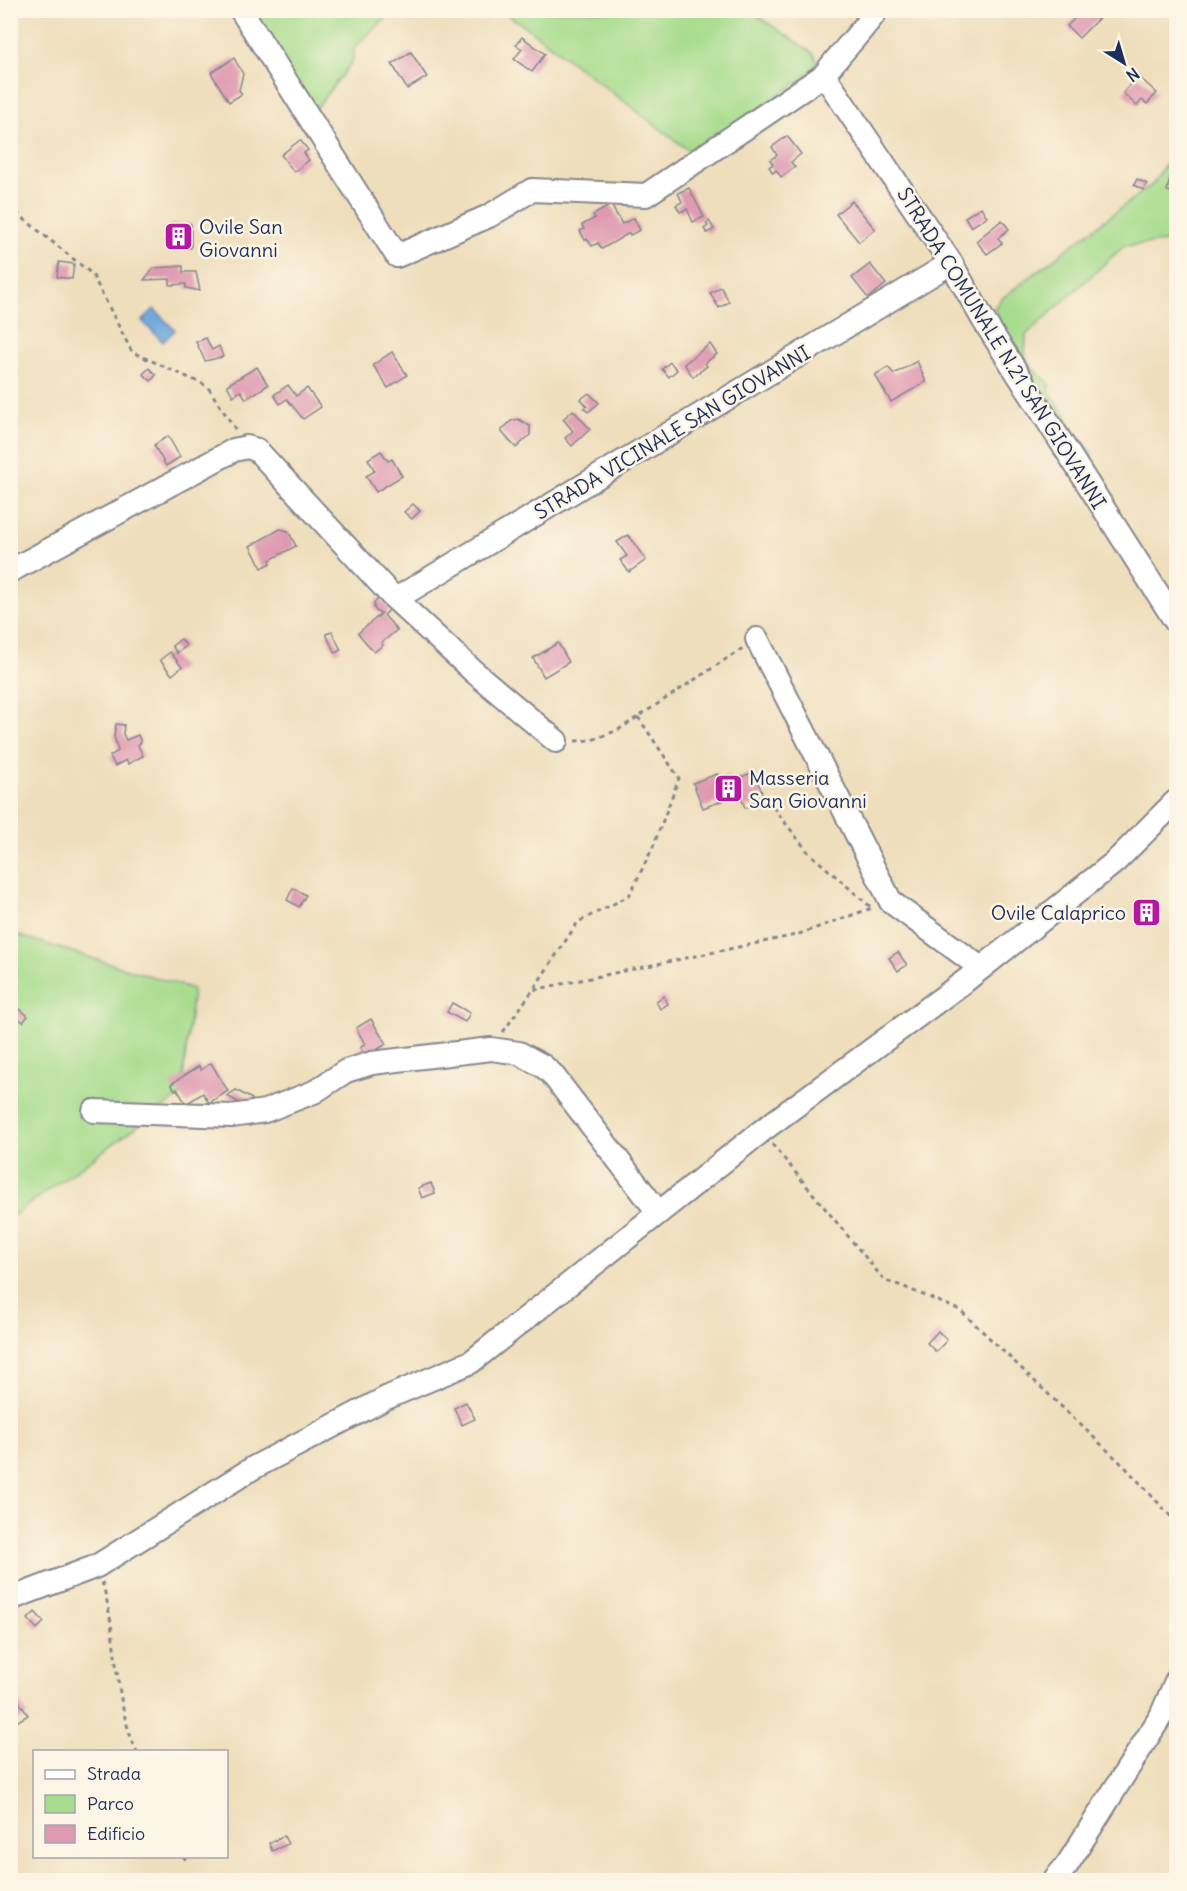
<svg xmlns="http://www.w3.org/2000/svg" width="1187" height="1891" font-family="Delius,sans-serif">
<style>
.green{fill:#a7dc8d;stroke:#618676;stroke-width:1.5}
.water{fill:#6aa4da;stroke:#426a9c;stroke-width:1.5}
.building{fill:#df9ab1}
.lines{fill:none;stroke-linecap:round;stroke-linejoin:round}
.minor-casing{stroke:#85868d;stroke-width:26}
.path{stroke:#85868d;stroke-width:3;stroke-dasharray:4.5 4.5;stroke-linecap:butt}
.minor{stroke:#fff;stroke-width:22}
.labels{text-anchor:middle;dominant-baseline:central;stroke-width:5;stroke-linejoin:round;paint-order:stroke}
.poi-label{font-size:20px;fill:#1b2f5e;stroke:#fcf5e5;text-anchor:start}
.street-label{font-size:20px;fill:#1b2f5e;stroke:#fcf5e5}
</style>
<rect width="100%" height="100%" fill="#fcf5e5"/>
<filter id="ink" filterUnits="userSpaceOnUse"><feTurbulence type="fractalNoise" baseFrequency=".0167" numOctaves="2"/><feDisplacementMap in="SourceGraphic" scale="12" xChannelSelector="R" yChannelSelector="G"/><feConvolveMatrix kernelMatrix="1 2 1 2 8 2 1 2 1" color-interpolation-filters="sRGB"/></filter>
<filter id="wash" filterUnits="userSpaceOnUse"><feTurbulence type="fractalNoise" baseFrequency=".008" numOctaves="4" result="noise"/><feDisplacementMap in="SourceGraphic" scale="24" xChannelSelector="R" yChannelSelector="G"/><feGaussianBlur stdDeviation="1.35" result="paint"/><feColorMatrix in="noise" values="0 0 0 0 0 0 0 0 0 0 0 0 0 0 0 0 0 1.4 0 .05"/><feComposite in="paint" operator="in"/></filter>
<g filter="url(#wash)">
<rect width="100%" height="100%" fill="#efdebc"/>
<!-- green -->
<g class="green">
<path d="M239,11H393L355,47L352,62L315,110Z"/>
<path d="M501,11H750L813,53L818,62L804,78L692,153L526,27Z"/>
<path d="M1164,166L1176,170V241L1124,246L1026,335L1025,357L1028,364L1049,383L1050,393L1066,416L1069,427L1092,453L1089,458L1090,465L1151,577L996,321L998,315L994,308L1001,299L1154,183Z"/>
<path d="M10,933L193,989L181,1095L11,1217Z"/>
</g>
<!-- water -->
<path class="water" d="M154,309L175,330L163,342L142,321Z"/>
<g id="blocks">
<!-- building -->
<g class="building">
<path d="M1083,10H1107L1079,38L1067,26Z"/>
<path d="M522,37L545,54L532,72L514,59L522,49L516,45Z"/>
<path d="M411,52L427,77L407,89L392,64Z"/>
<path d="M234,58L243,74L239,90L242,94L229,102L211,73Z"/>
<path d="M1138,76L1157,93L1147,104L1142,100L1137,106L1123,93Z"/>
<path d="M787,136L801,154L791,162L795,167L781,177L776,170L773,173L769,167L773,164L770,160L777,155L772,147Z"/>
<path d="M300,140L308,150L304,153L309,160L294,172L281,155Z"/>
<path d="M1172,169L1176,170V193L1167,191Z"/>
<path d="M1137,179L1147,184L1143,190L1134,185Z"/>
<path d="M689,188L704,217L693,222L687,209L680,212L676,205L682,202L678,193Z"/>
<path d="M852,201L875,229L859,242L836,214Z"/>
<path d="M611,205L622,224L634,218L640,230L630,235L629,233L602,249L598,243L592,246L587,239L585,240L580,231L584,229L582,225L595,218L593,215Z"/>
<path d="M981,207L987,217L971,227L965,217Z"/>
<path d="M1002,220L1009,229L998,238L1002,243L987,254L976,241Z"/>
<path d="M709,221L714,229L707,233L704,229L708,226L706,224Z"/>
<path d="M171,224H191V248L176,249V241L165,242V232H172Z"/>
<path d="M59,262L74,264L72,279L57,277Z"/>
<path d="M870,264L886,284L868,298L852,278Z"/>
<path d="M183,266V272H196L200,291L186,288V284L170,285V279L144,280L154,268Z"/>
<path d="M721,287L729,302L719,308L710,293Z"/>
<path d="M206,338L212,350L219,346L223,357L205,361L196,342Z"/>
<path d="M710,344L717,354L705,363L707,366L693,377L684,364Z"/>
<path d="M392,352L407,375L388,388L373,365Z"/>
<path d="M917,361L926,382L891,402L875,375L888,367L894,374Z"/>
<path d="M670,362L677,370L669,377L662,369Z"/>
<path d="M257,367L268,385L246,399L241,391L233,396L227,385Z"/>
<path d="M149,368L156,375L151,381L143,374Z"/>
<path d="M288,385L296,396L307,388L321,407L303,419L287,399L280,404L274,395Z"/>
<path d="M589,393L599,403L588,412L584,408L587,406L581,399Z"/>
<path d="M573,410L590,429L572,446L565,438L573,431L563,419Z"/>
<path d="M518,419L530,426V435L516,448L501,431L511,421Z"/>
<path d="M168,436L180,457L166,466L154,445Z"/>
<path d="M381,451L388,461L392,459L402,476L376,492L366,476L375,471L368,459Z"/>
<path d="M413,504L420,511L412,519L404,512Z"/>
<path d="M280,529L288,531L296,546L270,560L271,563L262,568L250,546Z"/>
<path d="M628,535L646,560L629,572L620,560L627,556L617,542Z"/>
<path d="M379,598L390,609L384,615L397,630L381,643L383,645L374,652L358,633L382,613L377,612L374,608V603Z"/>
<path d="M332,632L341,650L335,653L326,634Z"/>
<path d="M181,639L186,646L177,653L172,646Z"/>
<path d="M558,643L569,662L544,677L533,658Z"/>
<path d="M170,652L182,667L172,675L160,660Z"/>
<path d="M116,724L124,725L123,734L126,740L138,735L141,742L138,745L143,756L128,764L126,760L115,766L110,756L118,751L114,736Z"/>
<path d="M754,772L763,795L753,799L755,805L745,808L740,794L703,808L693,783L717,774L719,779L729,775L731,781Z"/>
<path d="M293,888L306,895L299,907L287,900Z"/>
<path d="M1154,901V916L1144,924L1138,908Z"/>
<path d="M898,952L907,965L898,971L889,958Z"/>
<path d="M664,996L668,1004L660,1009L656,1001Z"/>
<path d="M452,1003L470,1013L465,1022L447,1012Z"/>
<path d="M20,1009L28,1016L23,1022L15,1015Z"/>
<path d="M371,1019L386,1044L366,1057L360,1048L365,1044L356,1028Z"/>
<path d="M211,1063L228,1091L209,1103L203,1093L186,1104L177,1089L175,1090L171,1084L199,1066L201,1070Z"/>
<path d="M236,1090L252,1099L247,1107L227,1096Z"/>
<path d="M431,1183L435,1193L422,1198L418,1188Z"/>
<path d="M938,1331L947,1340L936,1352L927,1343Z"/>
<path d="M466,1402L475,1419L462,1425L454,1408Z"/>
<path d="M35,1612L44,1622L37,1629L28,1619Z"/>
<path d="M14,1695L28,1715L10,1726V1698Z"/>
<path d="M284,1836L288,1844L272,1851L269,1843Z"/>
</g>
</g>
</g>
<g filter="url(#ink)">
<use href="#blocks" fill-opacity="0" stroke="#85868d" stroke-width="1.5"/>
<g class="lines">
<defs>
<g id="minor">
<path d="M241,10L397,256L489,216L532,190L646,195L824,75C841,52 861,33 877,10"/>
<path d="M824,75L951,263L984,321L1176,622"/>
<path d="M10,571L234,450L247,447L257,450L392,596L473,671L556,741"/>
<path d="M392,596L399,597L951,263"/>
<path d="M757,639L891,902L981,968"/>
<path d="M94,1111L232,1116L265,1111L314,1092L346,1071L372,1063L491,1049L519,1053L543,1066L552,1074L658,1212"/>
<path d="M10,1599L97,1566L253,1468L386,1398L471,1362L763,1130L965,981L1115,862L1176,801"/>
<path d="M1054,1880L1067,1865L1161,1716L1176,1681"/>
</g>
</defs>
<!-- minor casing -->
<use href="#minor" class="minor-casing"/>
<!-- path -->
<g class="path">
<path d="M10,206L18,214L92,274L132,352L207,386L236,430"/>
<path d="M638,717L679,778L653,847L629,896L578,922L533,990L796,935L872,908L874,910"/>
<path d="M575,741L592,740L618,730L743,648"/>
<path d="M773,807L808,852L872,908"/>
<path d="M503,1032L533,990"/>
<path d="M772,1144L885,1281L899,1285L960,1310L1126,1468L1176,1522"/>
<path d="M102,1582C119,1638 112,1698 137,1752"/>
<path d="M183,1856L186,1860"/>
</g>
<!-- minor -->
<use href="#minor" class="minor"/>
</g>
</g>
<!-- icons -->
<defs>
<symbol id="building-square" viewBox="-11 -11 22 22"><rect x="-9" y="-9" width="18" height="18" rx="4" fill="#b5179e" stroke="#fcf5e5"/><path d="M-4-6H4V6H1V3H-1V6H-4ZM-2.5-4.3h1.7v1.8h-1.7ZM.8-4.3h1.7v1.8H.8ZM-2.5-1h1.7V.8h-1.7ZM.8-1h1.7V.8H.8Z" fill="#fff"/></symbol>
</defs>
<g fill-rule="evenodd">
<use href="#building-square" x="162" y="220" width="33" height="33"/>
<use href="#building-square" x="712" y="772" width="33" height="33"/>
<use href="#building-square" x="1130" y="896" width="33" height="33"/>
</g>
<g class="labels">
<!-- poi labels -->
<g class="poi-label">
<text x="199" y="226">Ovile San<tspan x="199" dy="23">Giovanni</tspan></text>
<text x="749" y="777">Masseria<tspan x="749" dy="23">San Giovanni</tspan></text>
<text x="1126" y="912" text-anchor="end">Ovile Calaprico</text>
</g>
<!-- street labels -->
<g class="street-label">
<text transform="translate(1002 348) rotate(58)">STRADA COMUNALE N.21 SAN GIOVANNI</text>
<text transform="translate(672 432) rotate(-31)">STRADA VICINALE SAN GIOVANNI</text>
</g>
</g>
<!-- margin -->
<rect width="1187" height="1891" fill="none" stroke="#fcf5e5" stroke-width="36"/>
<!-- legend -->
<rect x="33" y="1750" width="195" height="108" fill="#fcf5e5" stroke="#a2a6af" stroke-width="1.5"/>
<rect x="45" y="1770" width="30" height="9" fill="#ffffff" stroke="#a2a6af" stroke-width="1.5"/>
<text x="87" y="1780" font-size="18" fill="#1b2f5e">Strada</text>
<rect x="45" y="1795" width="30" height="18" fill="#a7dc8d" stroke="#a2a6af" stroke-width="1.5"/>
<text x="87" y="1810" font-size="18" fill="#1b2f5e">Parco</text>
<rect x="45" y="1825" width="30" height="18" fill="#df9ab1" stroke="#a2a6af" stroke-width="1.5"/>
<text x="87" y="1840" font-size="18" fill="#1b2f5e">Edificio</text>
<!-- north arrow -->
<g transform="translate(1124 63) rotate(143)" stroke="#fcf5e5" stroke-width="4.5" paint-order="stroke">
<path d="M0-4.5L10 22L0 15L-10 22Z" fill="#1b2f5e"/>
<text y="-9" font-size="16" font-weight="bold" text-anchor="middle" fill="#1b2f5e">N</text>
</g>
</svg>
